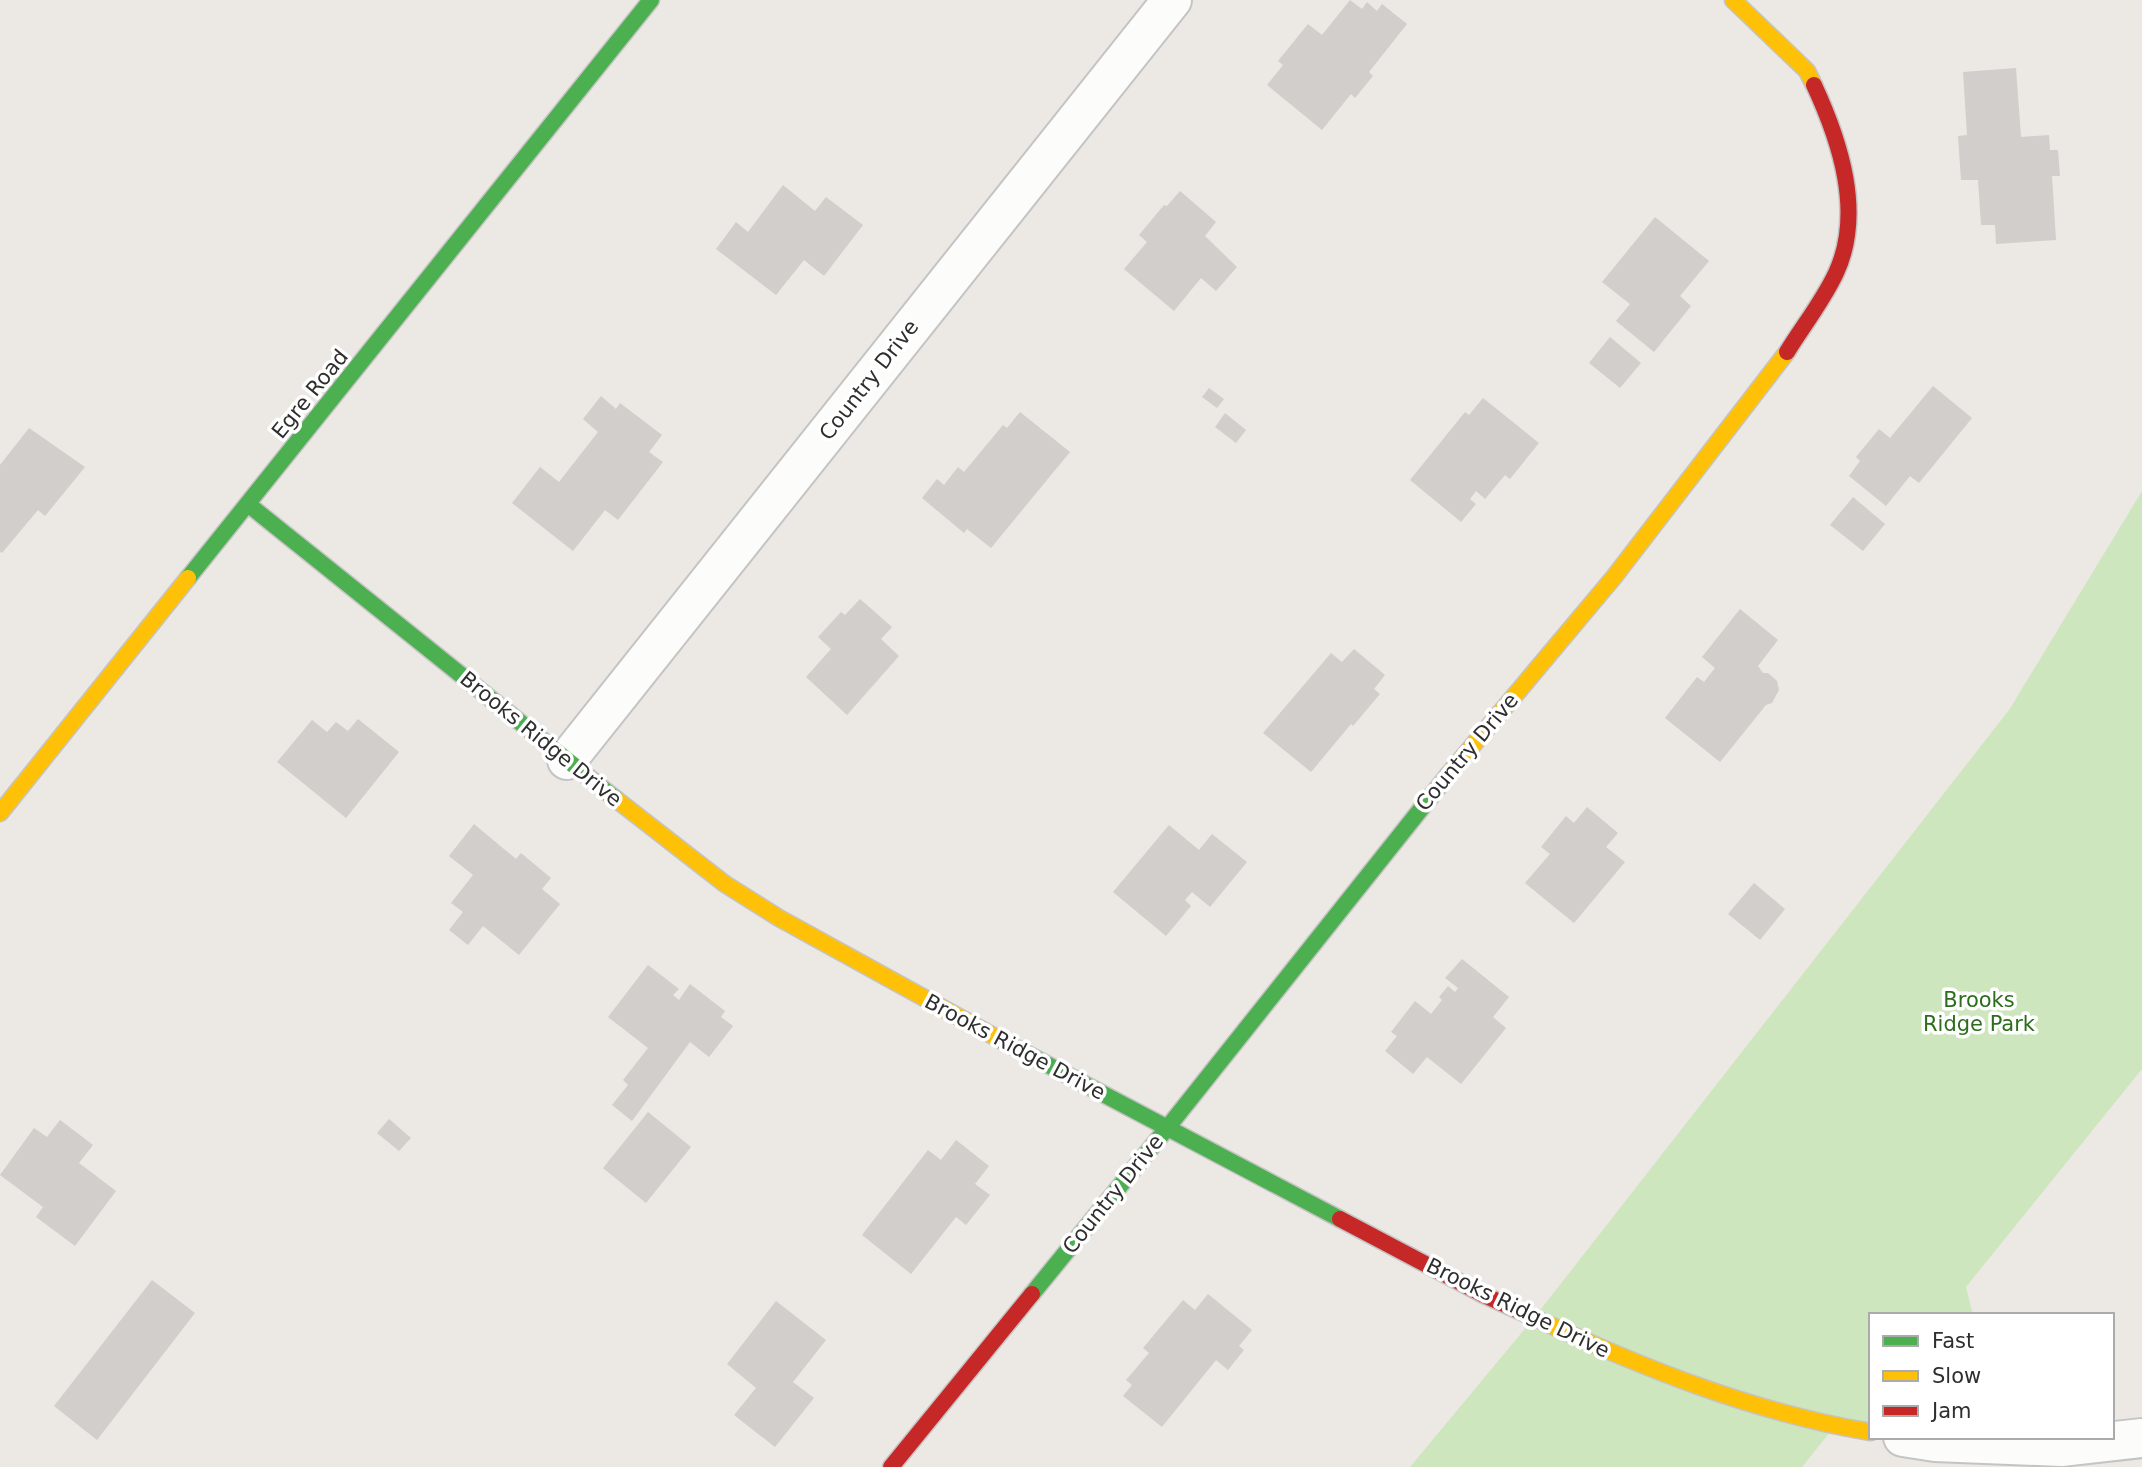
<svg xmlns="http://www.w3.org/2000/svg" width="2142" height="1467" font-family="'DejaVu Sans',sans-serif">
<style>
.green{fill:#cee6be}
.building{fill:#d1cecb}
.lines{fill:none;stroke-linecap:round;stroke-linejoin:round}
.street-casing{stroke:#c5c4c5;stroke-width:42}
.fast-casing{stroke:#c5c4c5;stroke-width:19}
.slow-casing{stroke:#c5c4c5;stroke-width:19}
.jam-casing{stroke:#c5c4c5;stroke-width:19}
.street{stroke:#fcfcfb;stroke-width:38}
.fast{stroke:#4caf50;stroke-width:16}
.slow{stroke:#ffc107;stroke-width:16}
.jam{stroke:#c62828;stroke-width:16}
.labels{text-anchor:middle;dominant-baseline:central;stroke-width:7;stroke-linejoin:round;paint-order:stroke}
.street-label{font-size:21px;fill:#2e2e2e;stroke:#fff}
.park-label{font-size:21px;fill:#2c6e1b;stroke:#fff}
</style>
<rect width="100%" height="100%" fill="#ece8e4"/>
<!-- green -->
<path class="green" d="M2142,491V1069L1966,1287L1973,1315H1871V1432L1835,1426L1802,1467H1410L1534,1318L2009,710Z"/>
<!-- building -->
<g class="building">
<path d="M1350,0L1362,9L1367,2L1377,11L1382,4L1407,24L1369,72L1373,76L1355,98L1351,94L1322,130L1267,85L1283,65L1278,61L1308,24L1322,35Z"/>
<path d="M2016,68L2021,137L2049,135L2050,150H2058L2060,176H2052L2056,240L1996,244L1995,225H1981L1978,180H1961L1958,136L1967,135L1963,72Z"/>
<path d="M783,185L815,211L826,197L863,225L824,276L804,260L776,295L716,249L736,222L748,232Z"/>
<path d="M1180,191L1216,222L1205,236L1237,267L1216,291L1201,278L1174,311L1124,269L1147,242L1139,235L1164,205L1167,206Z"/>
<path d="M1655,217L1709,261L1680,296L1691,306L1654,352L1616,321L1630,304L1602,282Z"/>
<path d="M1610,337L1641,363L1620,388L1589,363Z"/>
<path d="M1933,386L1972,418L1919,483L1910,476L1886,506L1849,476L1860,461L1856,457L1879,429L1890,438Z"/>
<path d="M1209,388L1224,399L1217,408L1202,397Z"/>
<path d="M601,396L616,409L620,403L662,435L649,452L663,462L618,520L605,510L573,551L512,503L540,467L559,482L598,432L583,419Z"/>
<path d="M1483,398L1539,443L1510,479L1505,475L1485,499L1476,491L1470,499L1476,504L1461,522L1410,480L1465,412L1469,415Z"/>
<path d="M1020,412L1070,452L991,548L967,529L964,533L922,498L937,479L944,485L958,467L964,472L1003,425L1007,428Z"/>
<path d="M1225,413L1246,430L1236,443L1215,427Z"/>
<path d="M29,428L85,467L45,516L38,510L2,553L0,552V465Z"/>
<path d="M1853,497L1885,524L1863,551L1830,525Z"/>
<path d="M860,599L892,627L881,639L899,656L847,715L806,677L831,649L818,637L841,612L845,615Z"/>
<path d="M1740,609L1778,640L1758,666L1763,673H1768L1777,681L1779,690L1772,703L1766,705L1720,762L1665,718L1697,677L1704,682L1715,668L1702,657Z"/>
<path d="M1354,649L1385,675L1374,689L1380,694L1353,726L1351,724L1311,772L1263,733L1331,653L1342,662Z"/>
<path d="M358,719L399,752L346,818L277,762L312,720L327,732L336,722L348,731Z"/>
<path d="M1587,807L1618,833L1606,847L1625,862L1574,923L1525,883L1550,854L1541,847L1566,816L1574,823Z"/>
<path d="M474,824L516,859L521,853L551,878L542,889L560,904L519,955L483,926L468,945L449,930L463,912L451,903L473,875L449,856Z"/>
<path d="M1169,825L1199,850L1212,834L1247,862L1210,907L1192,892L1185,900L1191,906L1166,936L1113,892Z"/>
<path d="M1754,883L1785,909L1760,940L1728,914Z"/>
<path d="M1462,959L1509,997L1493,1017L1506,1028L1461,1084L1427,1057L1413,1074L1385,1051L1397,1036L1391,1032L1415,1001L1431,1014L1442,1000L1439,997L1448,986L1455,992L1458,988L1445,978Z"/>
<path d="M648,965L679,989L673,995L679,1000L690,984L725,1011L721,1017L733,1026L709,1057L690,1042L632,1121L612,1105L628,1085L623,1080L648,1048L608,1017Z"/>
<path d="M648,1112L691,1147L646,1203L603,1168Z"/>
<path d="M389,1119L411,1138L399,1151L377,1133Z"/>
<path d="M60,1120L93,1145L79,1163L116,1191L75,1246L36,1217L43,1207L0,1175L34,1128L47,1137Z"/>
<path d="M956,1140L989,1166L975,1184L990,1195L966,1225L956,1217L911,1274L862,1235L928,1150L941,1160Z"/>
<path d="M152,1280L195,1313L97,1440L54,1406Z"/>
<path d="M1208,1294L1252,1330L1239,1346L1244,1350L1228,1370L1216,1360L1162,1427L1123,1396L1132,1385L1126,1380L1149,1353L1143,1348L1183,1300L1195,1310Z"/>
<path d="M776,1301L826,1340L793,1382L814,1398L775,1447L734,1415L756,1388L727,1364Z"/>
</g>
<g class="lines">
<defs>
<g id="street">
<path d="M567,760L1172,0"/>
<path d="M1903,1437L1935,1442L2061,1447L2142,1438"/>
</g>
<g id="fast">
<path d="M249,505L617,800"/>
<path d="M188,578L651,0"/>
<path d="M997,1038L1340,1219"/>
<path d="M1032,1294L1168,1127L1448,775"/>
</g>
<g id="slow">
<path d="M1733,0L1807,71L1814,85"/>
<path d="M1448,775L1614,577L1787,352"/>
<path d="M617,800L725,884L779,918L997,1038"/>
<path d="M0,813L188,578"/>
<path d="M1537,1319C1643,1368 1755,1413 1871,1432"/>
</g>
<g id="jam">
<path d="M1787,352C1803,326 1823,301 1836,273C1864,213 1840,141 1814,85"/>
<path d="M1340,1219L1484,1295L1537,1319"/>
<path d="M891,1467L1032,1294"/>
</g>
</defs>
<!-- street casing -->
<use href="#street" class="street-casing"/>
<!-- fast casing -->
<use href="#fast" class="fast-casing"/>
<!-- slow casing -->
<use href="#slow" class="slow-casing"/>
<!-- jam casing -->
<use href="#jam" class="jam-casing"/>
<!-- street -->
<use href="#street" class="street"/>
<!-- fast -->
<use href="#fast" class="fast"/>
<!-- slow -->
<use href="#slow" class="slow"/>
<!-- jam -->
<use href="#jam" class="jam"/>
</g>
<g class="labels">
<!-- street labels -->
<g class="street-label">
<text transform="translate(869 380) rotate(-52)">Country Drive</text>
<text transform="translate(310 394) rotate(-51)">Egre Road</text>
<text transform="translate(541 739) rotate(39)">Brooks Ridge Drive</text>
<text transform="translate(1467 752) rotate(-50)">Country Drive</text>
<text transform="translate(1015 1047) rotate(28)">Brooks Ridge Drive</text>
<text transform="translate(1113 1194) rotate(-51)">Country Drive</text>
<text transform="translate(1518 1308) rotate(26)">Brooks Ridge Drive</text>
</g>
<!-- park labels -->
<g class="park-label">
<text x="1979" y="1000">Brooks<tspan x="1979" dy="24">Ridge Park</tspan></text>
</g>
</g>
<!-- legend -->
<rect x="1869" y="1313" width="245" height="126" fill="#ffffff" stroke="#ababab" stroke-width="2"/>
<rect x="1883" y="1336" width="35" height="10" fill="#4caf50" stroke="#ababab" stroke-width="2"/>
<text x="1932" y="1348" font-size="21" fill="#2e2e2e">Fast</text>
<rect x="1883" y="1371" width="35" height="10" fill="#ffc107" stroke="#ababab" stroke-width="2"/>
<text x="1932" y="1383" font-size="21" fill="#2e2e2e">Slow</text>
<rect x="1883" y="1406" width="35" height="10" fill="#c62828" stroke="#ababab" stroke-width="2"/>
<text x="1932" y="1418" font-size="21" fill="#2e2e2e">Jam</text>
</svg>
